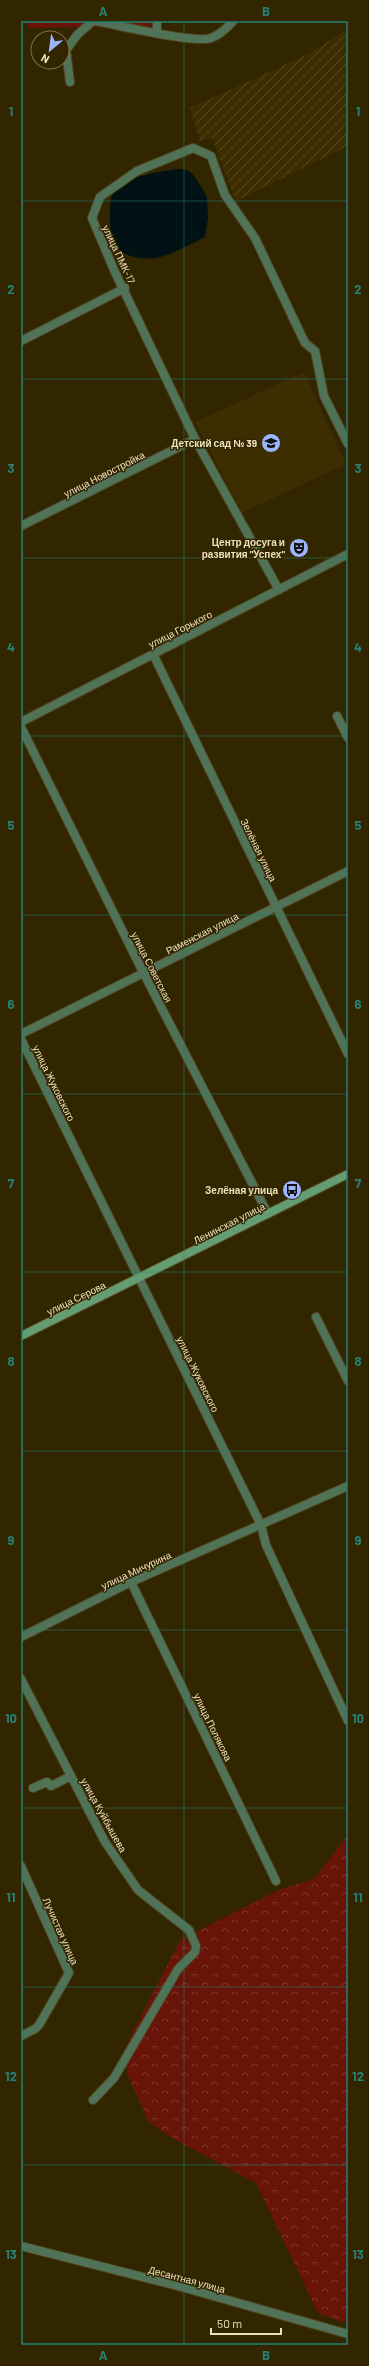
<svg xmlns="http://www.w3.org/2000/svg" width="369" height="2366" font-family="Barlow,sans-serif">
<style>
.built{fill:#3c2e00}
.industrial{fill:url(#industrial-furrows)}
.forest{fill:url(#forest-crowns)}
.garden{fill:#691409}
.water{fill:#011114}
.lines{fill:none;stroke-linecap:round;stroke-linejoin:round}
.street-casing{stroke:#50441e;stroke-width:10}
.secondary-casing{stroke:#50441e;stroke-width:10}
.street{stroke:#507358;stroke-width:8}
.secondary{stroke:#659d73;stroke-width:8}
.grid{fill:none;stroke:#258176;stroke-width:1;stroke-opacity:0.55}
.labels{text-anchor:middle;dominant-baseline:central;stroke-width:3;stroke-linejoin:round;paint-order:stroke}
.street-label{font-size:10px;fill:#ede1bd;stroke:#322600}
.poi-label{font-size:10px;font-weight:bold;fill:#ede1bd;stroke:#322600;text-anchor:end}
.neatline{fill:none;stroke:#258176;stroke-width:1.5}
.grid-label{font-size:13px;text-anchor:middle;font-weight:bold;fill:#258176}
</style>
<defs>
<pattern id="industrial-furrows" width="10" height="10" patternUnits="userSpaceOnUse"><rect width="10" height="10" fill="#3c2e00"/><path d="M-1 1l2-2M0 10L10 0M9 11l2-2" fill="none" stroke="#584c23"/></pattern>
<pattern id="forest-crowns" width="20" height="18" patternUnits="userSpaceOnUse"><rect width="20" height="18" fill="#691409"/><path d="M2 6a3 3 0 1 1 6 0M12 15a3 3 0 1 1 6 0" fill="none" stroke="#7f362b"/></pattern>
</defs>
<rect width="100%" height="100%" fill="#322600"/>
<!-- built -->
<g class="built">
<path d="M304,372L346,464L242,513L195,422Z"/>
<path d="M21,2095L23,2167H21Z"/>
</g>
<!-- industrial -->
<path class="industrial" d="M348,29V146L236,201L212,138L200,142L190,108L308,54Z"/>
<!-- forest -->
<path class="forest" d="M348,1835V2324L318,2313L256,2183L172,2138L148,2121L128,2076L124,2050L180,1940L279,1890L314,1879Z"/>
<!-- garden -->
<path class="garden" d="M28,21H155L154,26L28,28Z"/>
<!-- water -->
<path class="water" d="M182,169L189,171L195,177L207,197L208,218L205,237C193,243 167,257 155,258C126,261 109,249 110,220C110,211 109,196 116,188C128,176 165,170 182,169Z"/>
<g class="lines">
<defs>
<g id="street">
<path d="M96,21C117,25 195,44 211,38C219,35 228,27 233,21"/>
<path d="M157,32V21"/>
<path d="M70,82L66,50L78,34L93,21"/>
<path d="M21,341L125,288"/>
<path d="M21,526L195,439"/>
<path d="M279,590L195,439L114,270L92,218L100,197L137,171L193,148L211,156L225,195L255,238L305,343L315,351L324,396L348,444"/>
<path d="M153,654L348,1054"/>
<path d="M337,716L348,738"/>
<path d="M21,722L348,554"/>
<path d="M21,727L144,974L268,1214"/>
<path d="M21,1034L348,871"/>
<path d="M21,1039L261,1525L266,1545L348,1721"/>
<path d="M316,1317L348,1381"/>
<path d="M131,1582L276,1881"/>
<path d="M21,1637L131,1582L348,1486"/>
<path d="M21,1679L105,1842L138,1890L189,1930L196,1946L195,1952L178,1969L114,2078L93,2100"/>
<path d="M33,1788L47,1782L51,1786L71,1776"/>
<path d="M21,1866L69,1973L39,2025L35,2029L21,2036"/>
<path d="M21,2246L178,2286L348,2334"/>
</g>
<path id="secondary" d="M21,1336L348,1174"/>
</defs>
<!-- street casing -->
<use href="#street" class="street-casing"/>
<!-- secondary casing -->
<use href="#secondary" class="secondary-casing"/>
<!-- street -->
<use href="#street" class="street"/>
<!-- secondary -->
<use href="#secondary" class="secondary"/>
</g>
<!-- grid -->
<path class="grid" d="M184,21V2345M21,201H348M21,379H348M21,558H348M21,736H348M21,915H348M21,1094H348M21,1272H348M21,1451H348M21,1630H348M21,1808H348M21,1987H348M21,2165H348"/>
<!-- icons -->
<defs>
<symbol id="school-disc" viewBox="-11 -11 22 22"><circle r="9.5" fill="#9eb4fd" stroke="#322600"/><path d="M0-5L7-2L0 1L-7-2ZM-4 1L0 2.5L4 1V4Q0 6-4 4Z" fill="#111"/></symbol>
<symbol id="theatre-disc" viewBox="-11 -11 22 22"><circle r="9.5" fill="#9eb4fd" stroke="#322600"/><path d="M-5-5.5Q0-4 5-5.5V0Q5 5 0 6Q-5 5-5 0ZM-3.3-2.5H-1v1.5H-3.3ZM1-2.5H3.3v1.5H1ZM-2.8 1Q0 5.5 2.8 1Z" fill="#111"/></symbol>
<symbol id="bus-disc" viewBox="-11 -11 22 22"><circle r="9.5" fill="#9eb4fd" stroke="#322600"/><path d="M-5-6H5V4H4V6H2V4H-2V6H-4V4H-5ZM-3.5-4V0h7V-4ZM-3.5 1.2v1.5H-2V1.2ZM2 1.2v1.5H3.5V1.2Z" fill="#111"/></symbol>
</defs>
<g fill-rule="evenodd">
<use href="#school-disc" x="260" y="432" width="22" height="22"/>
<use href="#theatre-disc" x="288" y="537" width="22" height="22"/>
<use href="#bus-disc" x="281" y="1179" width="22" height="22"/>
</g>
<g class="labels">
<!-- street labels -->
<g class="street-label">
<text transform="translate(119 254) rotate(65)">улица ПМК-17</text>
<text transform="translate(104 474) rotate(-27)">улица Новостройка</text>
<text transform="translate(180 629) rotate(-27)">улица Горького</text>
<text transform="translate(259 850) rotate(64)">Зелёная улица</text>
<text transform="translate(202 933) rotate(-27)">Раменская улица</text>
<text transform="translate(152 967) rotate(63)">улица Советская</text>
<text transform="translate(54 1083) rotate(64)">улица Жуковского</text>
<text transform="translate(229 1223) rotate(-27)">Ленинская улица</text>
<text transform="translate(76 1298) rotate(-26)">улица Серова</text>
<text transform="translate(198 1374) rotate(64)">улица Жуковского</text>
<text transform="translate(136 1570) rotate(-25)">улица Мичурина</text>
<text transform="translate(213 1727) rotate(64)">улица Полякова</text>
<text transform="translate(104 1815) rotate(61)">улица Куйбышева</text>
<text transform="translate(61 1931) rotate(66)">Лучистая улица</text>
<text transform="translate(187 2279) rotate(15)">Десантная улица</text>
</g>
<!-- poi labels -->
<g class="poi-label">
<text x="257" y="443">Детский сад № 39</text>
<text x="285" y="542">Центр досуга и<tspan x="285" dy="12">развития "Успех"</tspan></text>
<text x="278" y="1190">Зелёная улица</text>
</g>
</g>
<!-- border -->
<rect width="369" height="2366" fill="none" stroke="#322600" stroke-width="44"/>
<!-- north arrow -->
<g transform="translate(50 50) rotate(209)"><circle r="19" fill="#322600" stroke="#7d714c"/>
<path d="M0-3L7 15L0 10L-7 15Z" fill="#9eb4fd"/>
<text y="-6" font-size="11" font-weight="bold" text-anchor="middle" fill="#ede1bd">N</text>
</g>
<!-- scale -->
<path d="M211 2328v6h70v-6" fill="none" stroke="#ede1bd" stroke-width="2"/>
<text x="217" y="2328" font-size="12" fill="#ede1bd" stroke="#322600" stroke-width="3" paint-order="stroke">50 m</text>
<rect x="22" y="22" width="325" height="2322" class="neatline"/>
<g class="grid-label">
<text x="103" y="16">A</text>
<text x="266" y="16">B</text>
<text x="11" y="116">1</text>
<text x="358" y="116">1</text>
<text x="11" y="294">2</text>
<text x="358" y="294">2</text>
<text x="11" y="473">3</text>
<text x="358" y="473">3</text>
<text x="11" y="652">4</text>
<text x="358" y="652">4</text>
<text x="11" y="830">5</text>
<text x="358" y="830">5</text>
<text x="11" y="1009">6</text>
<text x="358" y="1009">6</text>
<text x="11" y="1188">7</text>
<text x="358" y="1188">7</text>
<text x="11" y="1366">8</text>
<text x="358" y="1366">8</text>
<text x="11" y="1545">9</text>
<text x="358" y="1545">9</text>
<text x="11" y="1723">10</text>
<text x="358" y="1723">10</text>
<text x="11" y="1902">11</text>
<text x="358" y="1902">11</text>
<text x="11" y="2081">12</text>
<text x="358" y="2081">12</text>
<text x="11" y="2259">13</text>
<text x="358" y="2259">13</text>
<text x="103" y="2360">A</text>
<text x="266" y="2360">B</text>
</g>
</svg>
